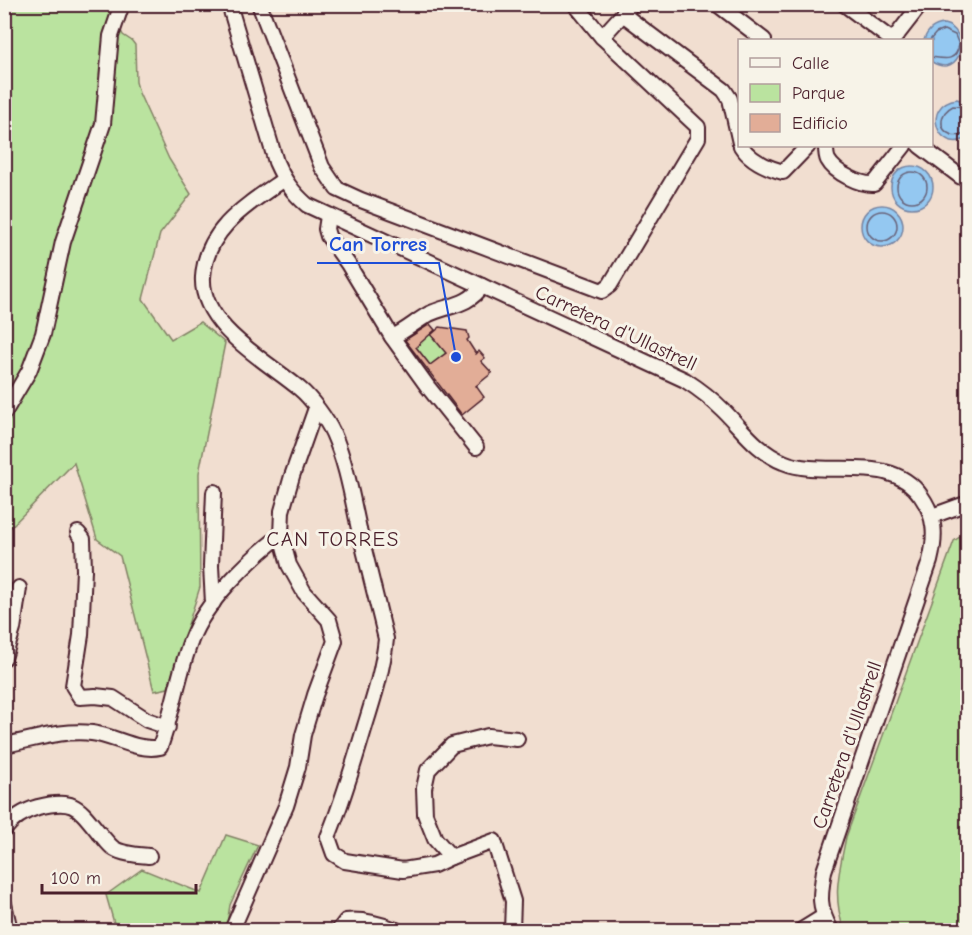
<svg xmlns="http://www.w3.org/2000/svg" width="972" height="935" font-family="'Comic Neue',sans-serif">
<style>
.green{fill:#bae39f;stroke:#828165;stroke-width:1.5}
.water{fill:#94c8f1;stroke:#7684a2;stroke-width:1.5}
.lines{fill:none;stroke-linecap:round;stroke-linejoin:round}
.shore{stroke:#68637a;stroke-width:1.5}
.building{fill:#e2ad97;stroke:#4a1f2b;stroke-width:1.5}
.minor-casing{stroke:#4a1f2b;stroke-width:18}
.minor{stroke:#f7f3e8;stroke-width:14}
.labels{text-anchor:middle;dominant-baseline:central;stroke-width:6;stroke-linejoin:round;paint-order:stroke}
.street-label{font-size:20px;fill:#4a1f2b;stroke:#f7f3e8}
.neighbourhood-label{font-size:21px;letter-spacing:1.5px;fill:#4a1f2b;stroke:#f7f3e8}
.leader{fill:none;stroke:#1d4ed8;stroke-width:2}
.callout-dot{fill:#1d4ed8;stroke:#f7f3e8;stroke-width:2}
.callout-label{font-size:21px;text-anchor:middle;font-weight:bold;fill:#1d4ed8;stroke:#f7f3e8;stroke-width:6;stroke-linejoin:round;paint-order:stroke}
</style>
<rect width="100%" height="100%" fill="#f1ded0"/>
<filter id="ink" filterUnits="userSpaceOnUse"><feTurbulence type="fractalNoise" baseFrequency=".0167" numOctaves="2"/><feDisplacementMap in="SourceGraphic" scale="12" xChannelSelector="R" yChannelSelector="G"/><feConvolveMatrix kernelMatrix="1 2 1 2 8 2 1 2 1" color-interpolation-filters="sRGB"/></filter>
<g filter="url(#ink)">
<!-- green -->
<g class="green">
<path d="M4,5H113L111,11L123,35L132,41L135,45L136,82L139,93L169,159L191,194L160,234L143,299L171,339L200,322L225,343L199,473L200,587L168,688L154,691L120,556L97,539L74,463L5,533L4,329L10,310L4,291Z"/>
<path d="M430,334L446,353L430,365L416,347Z"/>
<path d="M967,532V930H844C832,895 839,873 846,837L954,541Z"/>
<path d="M226,835L258,845L230,905L226,930H116L106,895L142,869L201,893Z"/>
</g>
<!-- water -->
<g class="water">
<path d="M944,24C972,30 962,80 932,62V40H924C927,31 933,25 944,24Z"/>
<path d="M957,99L968,103L967,138C938,155 920,104 957,99Z"/>
<circle cx="912" cy="187" r="21"/>
<circle cx="882" cy="226" r="21"/>
</g>
<g class="lines">
<!-- shore -->
<g class="shore">
<path d="M930,40L936,33L944,30L955,35L959,45C956,62 945,59 932,57"/>
<path d="M968,107L953,106C941,112 936,129 952,135C957,137 962,134 968,134"/>
<circle cx="912" cy="187" r="15"/>
<circle cx="882" cy="226" r="15"/>
</g>
</g>
<!-- building -->
<path class="building" d="M430,324L435,330L416,347L430,365L446,353L431,335L440,327L467,331L469,338L467,340L476,354L479,351L485,358L481,361L492,373L476,386L484,397L462,415L405,340Z"/>
<g class="lines">
<defs>
<g id="minor">
<path d="M229,4L276,162C284,180 292,192 307,205L685,380C699,389 712,399 724,411C742,429 759,453 783,462C826,480 890,451 921,496C936,517 936,537 930,561L824,871C820,895 818,908 831,930"/>
<path d="M259,4L322,167L337,189L361,200L602,291L610,285L698,138V127L602,37"/>
<path d="M575,4L602,37L632,4"/>
<path d="M717,4L764,40"/>
<path d="M844,4L892,40"/>
<path d="M624,15L724,90L730,99L740,143"/>
<path d="M893,40L921,4"/>
<path d="M741,146C750,160 768,168 783,172L808,146"/>
<path d="M826,146C826,149 826,156 828,160C835,173 860,185 874,184L904,146"/>
<path d="M920,146L961,177"/>
<path d="M283,180C247,205 206,229 203,277C200,326 267,361 300,389C311,398 327,420 333,433C346,462 352,497 359,529C368,566 377,603 386,639C383,669 374,697 365,726C354,763 343,801 328,837L334,854L345,861L403,870L434,865L451,857L494,841L513,901L512,930"/>
<path d="M328,216L326,229L328,236L348,264L392,337L428,387L476,447"/>
<path d="M392,337C406,331 416,321 429,314C448,305 469,306 482,286"/>
<path d="M4,413L29,371L43,334L63,242L103,124L111,36L122,4"/>
<path d="M932,516L968,503"/>
<path d="M78,533L83,539L84,570L81,635L73,686L80,697L95,696L113,698L147,720L168,727"/>
<path d="M213,603L211,566L214,492"/>
<path d="M4,658L13,629L19,588"/>
<path d="M4,745C33,740 63,729 92,733C115,736 138,752 160,747C173,712 178,675 191,640C205,602 249,560 281,535"/>
<path d="M4,830C13,818 24,811 38,807C75,798 78,807 100,834C104,838 108,844 113,848C122,854 138,855 149,856"/>
<path d="M451,857L435,839L425,814L424,788L428,770L452,745L488,736L517,739"/>
<path d="M4,904L10,930"/>
<path d="M232,930L286,806L298,767L303,735L315,695L335,641L329,620L304,592L289,565L281,535L282,511L292,476L316,408"/>
<path d="M339,930L346,921C363,919 380,924 396,930"/>
<path d="M802,930L823,917"/>
</g>
</defs>
<!-- minor casing -->
<use href="#minor" class="minor-casing"/>
<!-- minor -->
<use href="#minor" class="minor"/>
</g>
</g>
<g class="labels">
<!-- street labels -->
<g class="street-label">
<text transform="translate(616 328) rotate(25)">Carretera d'Ullastrell</text>
<text transform="translate(847 745) rotate(-71)">Carretera d'Ullastrell</text>
</g>
<!-- neighbourhood labels -->
<g class="neighbourhood-label">
<text x="333" y="539">CAN TORRES</text>
</g>
</g>
<!-- callouts -->
<path class="leader" d="M456 357L439 263H317"/>
<circle class="callout-dot" cx="456" cy="357" r="6"/>
<g class="callout-label">
<text x="378" y="251">Can Torres</text>
</g>
<!-- margin -->
<rect width="972" height="935" fill="none" stroke="#f7f3e8" stroke-width="24"/>
<rect x="12" y="12" width="948" height="911" fill="none" stroke="#4a1f2b" stroke-width="2" filter="url(#ink)"/>
<!-- legend -->
<rect x="738" y="39" width="195" height="108" fill="#f7f3e8" stroke="#b29e9c" stroke-width="1.5"/>
<rect x="750" y="58" width="30" height="9" fill="#f7f3e8" stroke="#b29e9c" stroke-width="1.5"/>
<text x="792" y="69" font-size="18" fill="#4a1f2b">Calle</text>
<rect x="750" y="84" width="30" height="18" fill="#bae39f" stroke="#b29e9c" stroke-width="1.5"/>
<text x="792" y="99" font-size="18" fill="#4a1f2b">Parque</text>
<rect x="750" y="114" width="30" height="18" fill="#e2ad97" stroke="#b29e9c" stroke-width="1.5"/>
<text x="792" y="129" font-size="18" fill="#4a1f2b">Edificio</text>
<!-- scale -->
<path d="M42 884v9h154v-9" fill="none" stroke="#4a1f2b" stroke-width="3"/>
<text x="51" y="884" font-size="18" fill="#4a1f2b" stroke="#f7f3e8" stroke-width="4.5" paint-order="stroke">100 m</text>
</svg>
